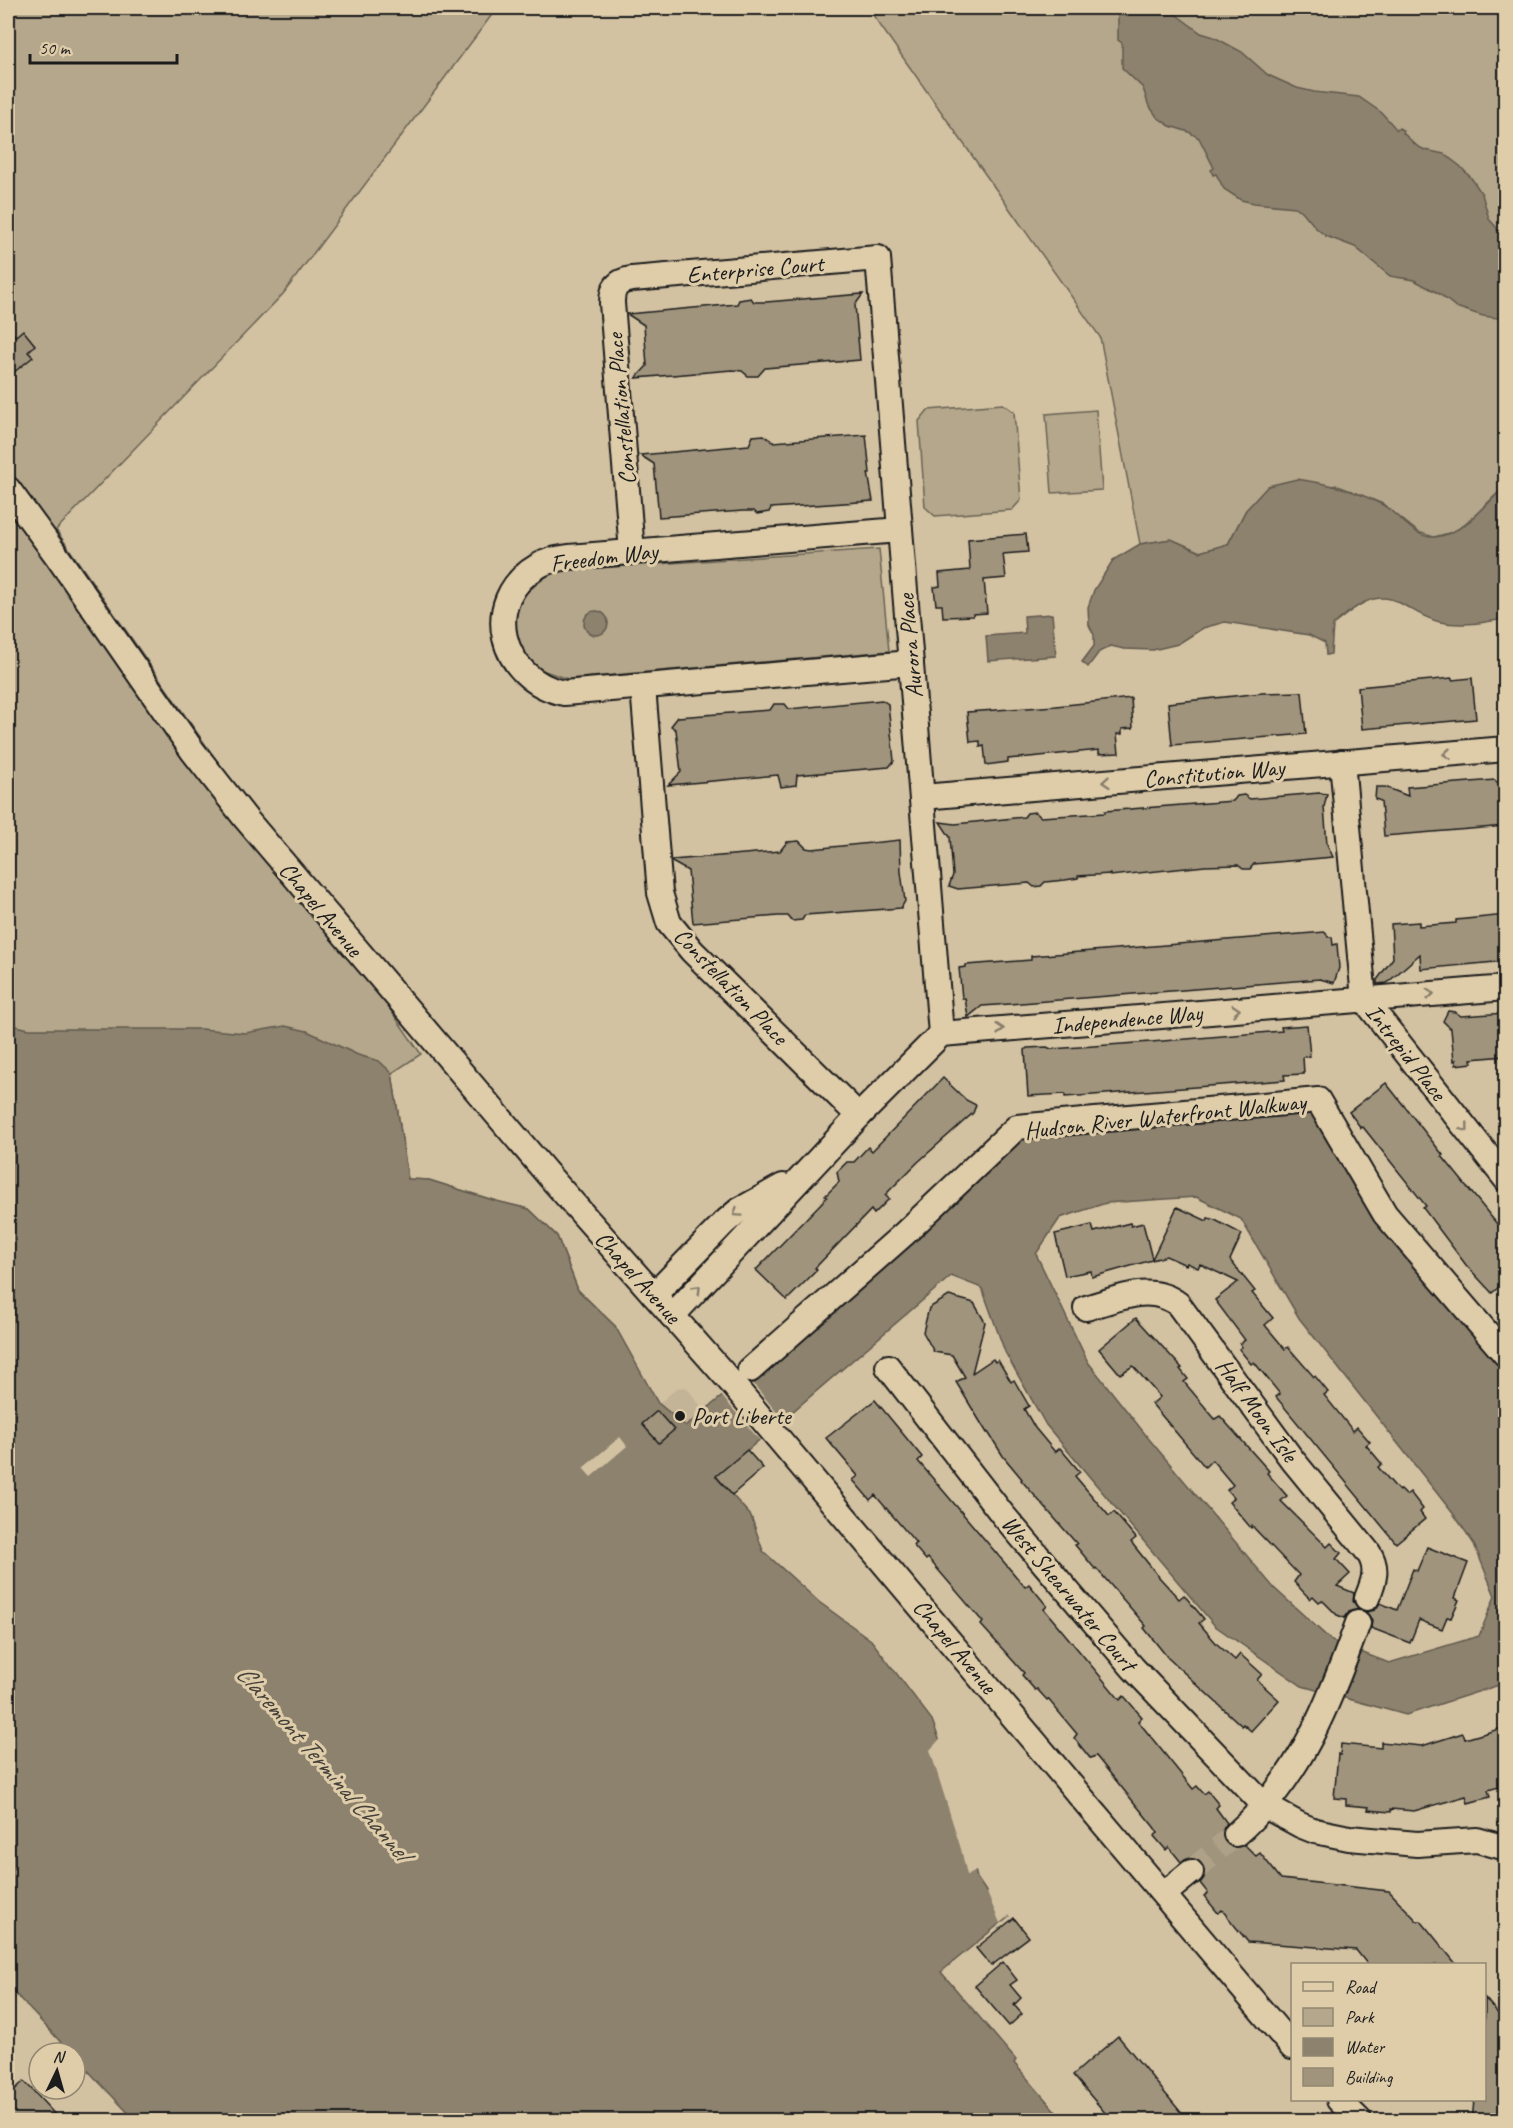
<svg xmlns="http://www.w3.org/2000/svg" width="1513" height="2128" font-family="Caveat,sans-serif">
<style>
.built{fill:#c4b497}
.green{fill:#b5a78b;stroke:#686254;stroke-width:1.5}
.water{fill:#8d826e;stroke:#60594d;stroke-width:1.5;fill-rule:evenodd}
.pier{fill:#d3c2a2}
.building{fill:#a0947d;stroke:#1c1c1c;stroke-width:1.5}
.lines{fill:none;stroke-linecap:round;stroke-linejoin:round}
.minor-tunnel{stroke:#aea187;stroke-width:24;stroke-dasharray:24 12;stroke-linecap:butt}
.minor-casing{stroke:#1c1c1c;stroke-width:28}
.minor{stroke:#dfcdaa;stroke-width:24}
.oneway{stroke:#877d6a}
.poi-dot{fill:#1c1c1c;stroke:#dfcdaa;stroke-width:2}
.labels{text-anchor:middle;dominant-baseline:central;stroke-width:6;stroke-linejoin:round;paint-order:stroke}
.street-label{font-size:24px;fill:#1c1c1c;stroke:#dfcdaa}
.poi-label{font-size:24px;fill:#1c1c1c;stroke:#dfcdaa;text-anchor:start}
.water-label{font-size:26px;font-style:italic;fill:#444039;stroke:#dfcdaa}
</style>
<rect width="100%" height="100%" fill="#d3c2a2"/>
<filter id="ink" filterUnits="userSpaceOnUse"><feTurbulence type="fractalNoise" baseFrequency=".0167" numOctaves="2"/><feDisplacementMap in="SourceGraphic" scale="12" xChannelSelector="R" yChannelSelector="G"/><feConvolveMatrix kernelMatrix="1 2 1 2 8 2 1 2 1" color-interpolation-filters="sRGB"/></filter>
<g filter="url(#ink)">
<!-- built -->
<path class="built" d="M686,1387L705,1411L663,1446L620,1437L677,1388Z"/>
<!-- green -->
<g class="green">
<path d="M8,8H497L283,294L56,530L421,1054L392,1073L408,1179L429,1180L496,1201L529,1209L557,1236L578,1290L615,1326L8,1330Z"/>
<path d="M868,8H1505V486L1476,514L1456,531L1434,537L1418,532L1383,504L1336,485L1246,510L1228,544L1200,552L1171,539L1140,544L1100,337Z"/>
<path d="M1003,404L1014,412L1021,500L1012,510L935,516L925,507L919,421L928,410Z"/>
<path d="M1096,410L1102,490L1052,493L1046,414Z"/>
<path d="M879,549L889,651L568,679L530,666L516,643V611L526,593L553,571Z"/>
</g>
<!-- water -->
<g class="water">
<path d="M1118,8H1170L1178,16L1201,33L1214,37L1242,52L1268,75L1297,88L1314,92L1359,97L1382,113L1397,130L1399,128L1404,131L1403,133L1417,146L1425,150L1444,154L1460,166L1472,179L1482,194L1489,219L1496,227L1505,248V319L1483,316L1456,307L1438,293L1414,280L1390,276L1355,247L1326,236L1316,228L1302,211L1295,207L1254,203L1241,200L1224,189L1216,174L1213,175L1211,170L1214,168L1199,138L1189,132L1170,126L1157,117L1148,104L1143,88L1122,68V43L1118,40Z"/>
<path d="M1297,479C1328,484 1353,489 1381,504C1398,512 1414,539 1435,537C1464,534 1486,505 1505,486V619C1485,622 1461,627 1440,622C1425,619 1412,609 1398,602C1374,589 1351,610 1333,625L1331,654L1326,655L1325,643L1309,635L1225,622L1203,628L1178,644L1153,650L1124,649L1111,646L1099,652L1088,667L1082,662L1094,646V635L1089,625L1088,607L1094,590L1113,560L1140,544L1171,539L1200,552L1228,544L1246,510L1268,486Z"/>
<circle cx="596" cy="623" r="12"/>
<path d="M1052,614L1056,656L988,661L986,636L1025,633L1024,616Z"/>
<path d="M8,1024L29,1029H201L245,1033L285,1026L307,1031L358,1055L379,1061L392,1073L408,1179L429,1180L496,1201L529,1209L557,1236L578,1290L615,1326L658,1403L686,1426L749,1374L1017,1135L1303,1110L1316,1115L1380,1218L1505,1372V1686L1499,1685L1406,1715L1302,1686L1215,1626L1046,1425L1005,1352L982,1288L951,1276L716,1477L751,1516L763,1551L819,1602L871,1640L932,1720L946,1758L977,1878L987,1893L1009,1916L941,1972L1016,2060L1014,2063L1063,2120H135L75,2057V2053H71L8,1986ZM1196,1197L1241,1219L1299,1318L1455,1516L1474,1544L1495,1596L1479,1636L1389,1663L1332,1641L1274,1588L1149,1439L1088,1362L1036,1254L1060,1218L1106,1203Z"/>
</g>
<!-- pier -->
<g class="pier">
<path d="M745,1374L785,1422L761,1442L720,1394Z"/>
<path d="M620,1437L627,1446L591,1477L583,1468Z"/>
<path d="M939,1740H943L949,1757L978,1869L967,1875L961,1849L930,1750Z"/>
<path d="M990,1892L1011,1914L1000,1923L987,1893Z"/>
</g>
<!-- building -->
<g class="building">
<path d="M863,294L855,305L860,360L765,368L758,376H748L742,371L732,370L636,378L647,366L644,325L627,314L737,304L739,300L751,298L754,302H766Z"/>
<path d="M8,328L16,336L23,330L35,345L28,352L33,357L8,377Z"/>
<path d="M764,435L773,442L866,435L870,473H868L873,501L771,508L769,512L757,514L754,511H743L659,517L654,464L640,455L749,445L753,436Z"/>
<path d="M1026,534L1028,552L1003,554L1006,578L984,580L987,613L973,614V616L943,617L942,605H936L934,587L940,586L939,573L970,570L968,539Z"/>
<path d="M1452,678V680L1472,678L1476,719L1362,729L1358,687Z"/>
<path d="M1302,692L1306,734L1172,745L1168,703L1262,693Z"/>
<path d="M1131,698L1133,728L1122,729V734H1117L1119,753L1099,754V750L1080,752L1008,759V762L986,765L984,746L980,747V741L970,742L967,712L1056,706Z"/>
<path d="M882,700L888,704L894,761L889,767L797,775L796,785L781,787L778,775L668,785L681,772L676,730L671,726L678,717L770,710L774,704H785L789,709Z"/>
<path d="M1495,780L1496,782L1506,781V826L1384,836L1381,801L1375,799L1376,787H1385L1408,796L1407,787Z"/>
<path d="M1319,793L1327,794L1324,807L1327,844L1333,857L1254,864L1250,869H1243L1238,865L1205,866L1110,876V874L1078,876V878L1065,880L1045,882L1041,886L1034,887L1029,883L958,889L949,886L953,875L950,837L940,822L955,824L1024,817L1027,813L1035,812L1041,817L1105,813V811L1233,801L1237,796L1244,795L1250,799Z"/>
<path d="M900,840L901,872L905,901L901,908L805,915L802,920L792,921L788,916H778L693,923L688,871L672,862V860L780,851L787,842L799,841L806,848L812,849Z"/>
<path d="M1506,915V961L1421,969L1420,954L1387,983L1377,984V980L1393,958L1391,924L1419,922V926L1456,923V920Z"/>
<path d="M1325,932L1328,937H1332L1333,945L1337,944L1339,968L1334,983L1320,979L997,1005L982,1006L968,1017L965,998H962L959,968L966,967V965L1031,960V956Z"/>
<path d="M1448,1011L1455,1012L1461,1016L1506,1013V1056L1471,1059L1472,1063L1456,1065V1060L1454,1061L1451,1029L1443,1021Z"/>
<path d="M1307,1025L1310,1056L1303,1057L1304,1074L1284,1075L1285,1080L1093,1095L1065,1097V1094L1028,1096L1025,1050L1027,1048L1047,1047L1051,1049L1151,1042L1282,1031L1281,1027Z"/>
<path d="M943,1078L966,1100L976,1105L973,1113L918,1162L885,1195L889,1199L874,1214L871,1210L815,1268L817,1270L787,1300L756,1270L827,1197L825,1196L839,1182L837,1172L847,1162H854L868,1147L872,1151Z"/>
<path d="M1386,1083L1443,1155L1442,1156L1506,1235V1281L1492,1293L1466,1265L1423,1208L1426,1206L1363,1127L1361,1128L1349,1112Z"/>
<path d="M1177,1207L1207,1221L1208,1218L1215,1220L1242,1234L1230,1260L1255,1291L1252,1293L1273,1318L1265,1325L1285,1349L1288,1347L1314,1377L1315,1376L1328,1392L1324,1395L1353,1431L1357,1427L1370,1442L1366,1445L1382,1464L1378,1467L1399,1491L1401,1490L1406,1495L1410,1492L1423,1509L1420,1512L1425,1519L1396,1543L1276,1397L1280,1394L1254,1362L1251,1364L1239,1349L1242,1347L1240,1344L1245,1340L1215,1300L1238,1282L1200,1264L1198,1268L1187,1263L1186,1265L1166,1256L1092,1277L1091,1271L1065,1276L1055,1234L1092,1225L1094,1232L1130,1223L1131,1226L1143,1223L1152,1259Z"/>
<path d="M949,1296L974,1303L985,1322L972,1373L993,1359L995,1362L998,1360L1011,1382L1014,1380L1029,1406L1024,1409L1035,1428L1055,1452L1060,1448L1080,1472L1075,1476L1109,1516L1114,1512L1136,1538L1131,1542L1159,1577L1179,1599L1184,1595L1204,1619L1199,1623L1217,1644L1235,1660L1240,1654L1262,1674L1257,1680L1279,1700L1251,1731L1243,1724L1242,1726L1168,1658L1144,1628L1146,1626L1096,1568L1095,1569L1075,1545L1077,1544L1021,1480L1022,1479L1003,1456L988,1432L987,1433L956,1382L965,1377L952,1355L934,1352L923,1332L929,1308Z"/>
<path d="M1136,1318L1182,1368L1180,1369L1188,1379L1184,1382L1215,1419L1220,1416L1269,1471L1267,1473L1287,1496L1281,1501L1327,1547L1331,1543L1341,1553L1336,1559L1350,1574L1337,1586L1354,1593L1353,1601L1359,1609L1349,1612L1345,1618L1337,1615L1322,1600L1319,1602L1313,1596L1310,1599L1294,1582L1299,1575L1252,1526L1251,1528L1229,1502L1234,1498L1227,1490L1233,1485L1212,1460L1205,1467L1152,1404L1160,1397L1133,1366L1120,1374L1099,1349Z"/>
<path d="M875,1400L922,1457L918,1461L1025,1587L1029,1584L1047,1606L1044,1609L1120,1700L1124,1696L1142,1717L1138,1721L1193,1789L1197,1786L1204,1794L1208,1791L1219,1805L1216,1808L1227,1823L1222,1831V1838L1226,1844L1233,1848L1245,1845L1256,1856L1260,1853L1281,1879L1389,1891L1417,1921H1421L1457,1965H1368L1356,1950L1248,1942L1222,1910L1218,1913L1204,1896L1208,1893L1200,1883L1204,1878L1205,1870L1202,1863L1196,1859L1189,1858L1181,1862L1169,1847L1166,1850L1154,1836L1158,1833L1154,1827L1096,1756L1090,1758L1074,1738L1077,1734L1048,1699L1047,1700L1037,1689L1035,1690L1022,1675L1024,1673L981,1625L983,1622L928,1558L926,1560L913,1545L916,1543L875,1495L870,1500L853,1480L858,1476L826,1438Z"/>
<path d="M657,1411L674,1430L659,1443L642,1424Z"/>
<path d="M747,1450L763,1468L732,1495L716,1476Z"/>
<path d="M1427,1547L1468,1563L1455,1598L1459,1600L1451,1618L1447,1617L1442,1629L1419,1620L1410,1643L1371,1628L1372,1620L1366,1612L1375,1610L1380,1603L1397,1610L1413,1569L1417,1571Z"/>
<path d="M1506,1727V1785L1488,1790L1490,1797L1468,1803L1466,1796L1414,1811L1391,1809V1812L1368,1810L1369,1807L1346,1805V1799L1334,1798L1338,1754L1340,1755L1341,1744L1381,1748V1742L1422,1746L1463,1733L1465,1739Z"/>
<path d="M1014,1918L1029,1937L991,1966L976,1948Z"/>
<path d="M1003,1962L1017,1980L1010,1985L1021,1998L1014,2005L1022,2014L1009,2026L975,1986Z"/>
<path d="M1485,1998L1506,2023V2121H1472L1474,2100H1485Z"/>
<path d="M1118,2036L1188,2121H1112L1073,2075Z"/>
<path d="M24,2081L61,2121H8V2096Z"/>
</g>
<g class="lines">
<!-- minor-tunnel -->
<path class="minor-tunnel" d="M1191,1872L1236,1834"/>
<defs>
<g id="minor">
<path d="M8,489L57,556L192,750L246,819L550,1177L730,1381L1292,2047"/>
<path d="M900,530L569,557C558,559 547,560 538,566C479,600 500,680 564,693L911,663"/>
<path d="M632,552L612,303C612,288 617,281 632,279L878,258L941,1034"/>
<path d="M643,687L660,893L669,923L692,951L859,1116"/>
<path d="M1342,762L1364,999L1506,1179"/>
<path d="M922,797L1506,749"/>
<path d="M654,1295L724,1223L738,1211L783,1186"/>
<path d="M1086,1308C1115,1300 1150,1282 1178,1304L1291,1458L1368,1552C1379,1568 1374,1581 1367,1598"/>
<path d="M672,1316L859,1116L941,1034L1506,988"/>
<path d="M888,1367L1003,1515L1133,1668L1265,1806L1300,1825L1315,1831L1349,1838L1417,1844L1477,1840L1506,1848"/>
<path d="M750,1370L904,1234L1017,1127L1318,1100L1385,1214L1506,1355"/>
<path d="M1236,1834C1300,1779 1330,1701 1358,1623"/>
<path d="M1164,1894L1191,1872"/>
<path d="M1339,2100L1359,2120"/>
</g>
</defs>
<!-- minor casing -->
<use href="#minor" class="minor-casing"/>
<!-- minor -->
<use href="#minor" class="minor"/>
</g>
<!-- one-way arrows -->
<defs><path id="oneway-chevron" d="M-2-3.5L2.5 0L-2 3.5" fill="none" stroke-width="1.6" stroke-linecap="round" stroke-linejoin="round" transform="scale(1.5)"/></defs>
<g class="oneway">
<use href="#oneway-chevron" transform="translate(1447 754) rotate(175)"/>
<use href="#oneway-chevron" transform="translate(1106 782) rotate(175)"/>
<use href="#oneway-chevron" transform="translate(1430 994) rotate(-5)"/>
<use href="#oneway-chevron" transform="translate(1236 1010) rotate(-5)"/>
<use href="#oneway-chevron" transform="translate(1000 1029) rotate(-5)"/>
<use href="#oneway-chevron" transform="translate(1465 1128) rotate(52)"/>
<use href="#oneway-chevron" transform="translate(737 1213) rotate(145)"/>
<use href="#oneway-chevron" transform="translate(697 1289) rotate(-46)"/>
</g>
</g>
<!-- markers -->
<circle class="poi-dot" cx="680" cy="1416" r="6"/>
<g class="labels">
<!-- street labels -->
<g class="street-label">
<text transform="translate(755 269) rotate(-5)">Enterprise Court</text>
<text transform="translate(621 409) rotate(-95)">Constellation Place</text>
<text transform="translate(604 557) rotate(-7)">Freedom Way</text>
<text transform="translate(910 646) rotate(-95)">Aurora Place</text>
<text transform="translate(1214 773) rotate(-5)">Constitution Way</text>
<text transform="translate(321 909) rotate(50)">Chapel Avenue</text>
<text transform="translate(731 986) rotate(46)">Constellation Place</text>
<text transform="translate(1127 1019) rotate(-5)">Independence Way</text>
<text transform="translate(1406 1052) rotate(52)">Intrepid Place</text>
<text transform="translate(1165 1116) rotate(-6)">Hudson River Waterfront Walkway</text>
<text transform="translate(638 1277) rotate(48)">Chapel Avenue</text>
<text transform="translate(1257 1410) rotate(54)">Half Moon Isle</text>
<text transform="translate(1069 1593) rotate(50)">West Shearwater Court</text>
<text transform="translate(955 1646) rotate(50)">Chapel Avenue</text>
</g>
<!-- poi labels -->
<g class="poi-label">
<text x="692" y="1416">Port Liberte</text>
</g>
<!-- water labels -->
<g class="water-label">
<text transform="translate(323 1762) rotate(49)">Claremont Terminal Channel</text>
</g>
</g>
<!-- margin -->
<rect width="1513" height="2128" fill="none" stroke="#dfcdaa" stroke-width="30"/>
<rect x="15" y="15" width="1483" height="2098" fill="none" stroke="#1c1c1c" stroke-width="2" filter="url(#ink)"/>
<!-- legend -->
<rect x="1291" y="1963" width="195" height="138" fill="#dfcdaa" stroke="#918671" stroke-width="1.5"/>
<rect x="1303" y="1982" width="30" height="9" fill="#dfcdaa" stroke="#918671" stroke-width="1.5"/>
<text x="1345" y="1993" font-size="18" fill="#1c1c1c">Road</text>
<rect x="1303" y="2008" width="30" height="18" fill="#b5a78b" stroke="#918671" stroke-width="1.5"/>
<text x="1345" y="2023" font-size="18" fill="#1c1c1c">Park</text>
<rect x="1303" y="2038" width="30" height="18" fill="#8d826e" stroke="#918671" stroke-width="1.5"/>
<text x="1345" y="2053" font-size="18" fill="#1c1c1c">Water</text>
<rect x="1303" y="2068" width="30" height="18" fill="#a0947d" stroke="#918671" stroke-width="1.5"/>
<text x="1345" y="2083" font-size="18" fill="#1c1c1c">Building</text>
<!-- north arrow -->
<g transform="translate(57 2071) rotate(5)"><circle r="28" fill="#dfcdaa" stroke="#918671" stroke-width="1.5"/>
<path d="M0-4.5L10 22L0 15L-10 22Z" fill="#1c1c1c"/>
<text y="-9" font-size="16" font-weight="bold" text-anchor="middle" fill="#1c1c1c">N</text>
</g>
<!-- scale -->
<path d="M30 54v9h147v-9" fill="none" stroke="#1c1c1c" stroke-width="3"/>
<text x="39" y="54" font-size="18" fill="#1c1c1c" stroke="#dfcdaa" stroke-width="4.5" paint-order="stroke">50 m</text>
</svg>
